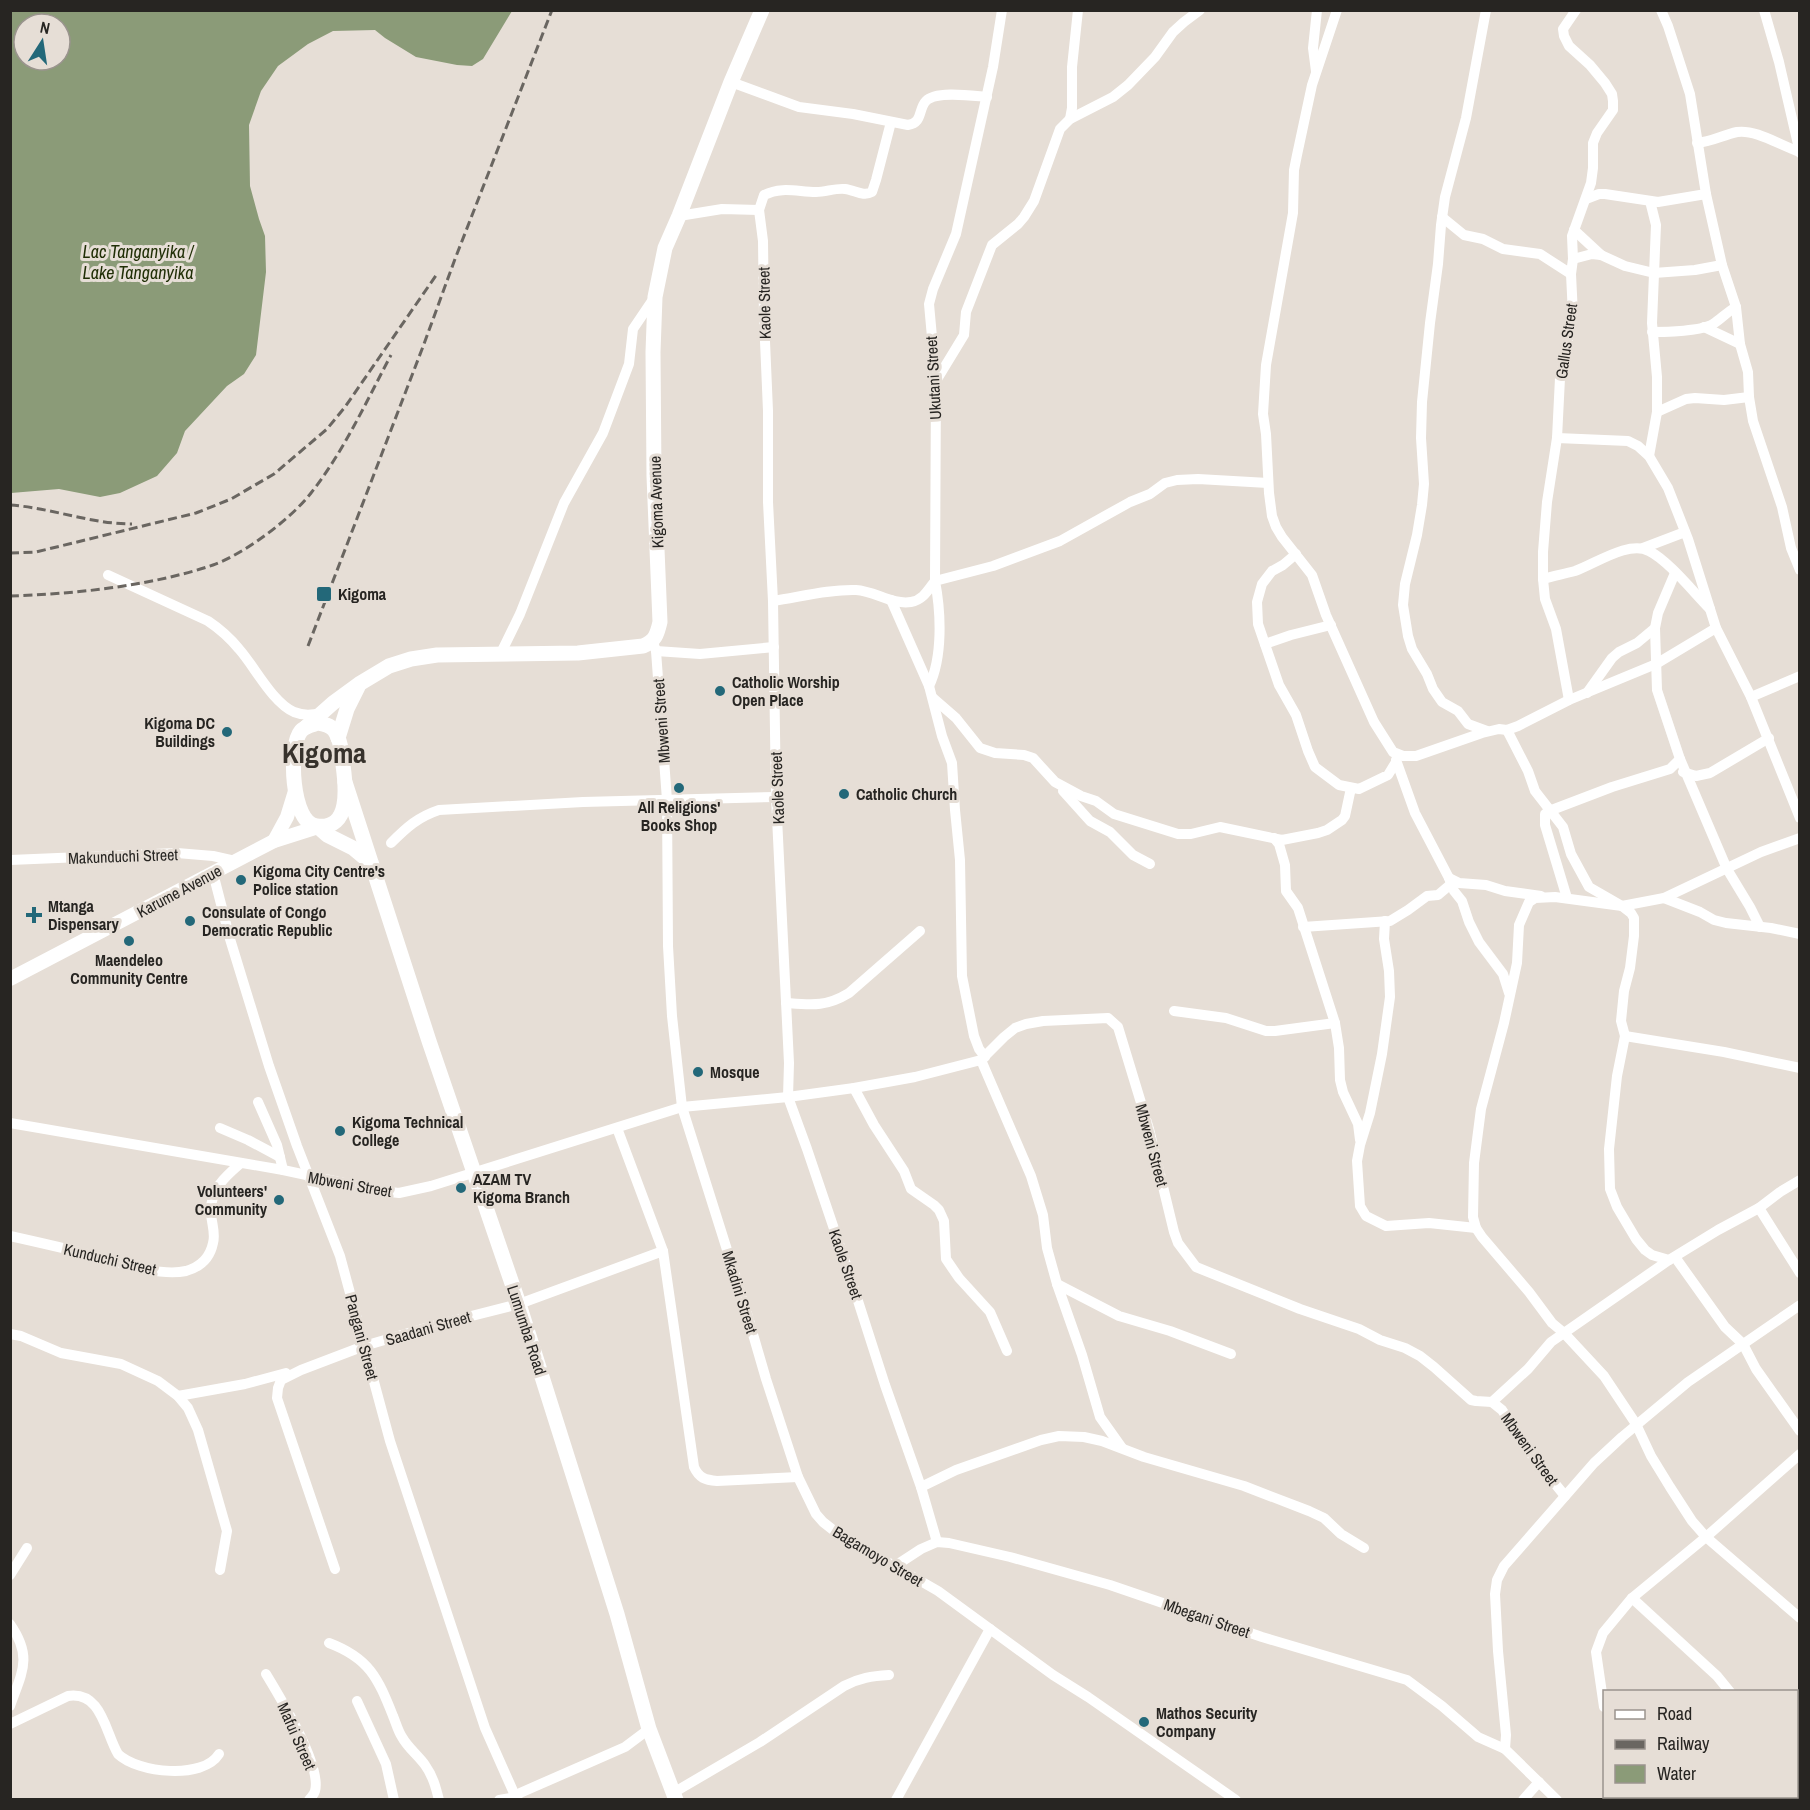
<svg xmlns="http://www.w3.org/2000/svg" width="1810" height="1810" font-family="'Archivo Narrow',sans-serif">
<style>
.water{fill:#8b9b78;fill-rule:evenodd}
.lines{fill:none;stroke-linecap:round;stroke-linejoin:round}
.street{stroke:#fff;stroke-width:10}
.secondary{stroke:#fff;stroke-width:14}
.primary{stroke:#fff;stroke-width:15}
.rail{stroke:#6a6661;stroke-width:3;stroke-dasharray:9 4.5;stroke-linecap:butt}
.poi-dot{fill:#236879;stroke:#e6ded6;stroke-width:2}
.labels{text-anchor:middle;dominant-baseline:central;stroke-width:6;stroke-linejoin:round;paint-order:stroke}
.street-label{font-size:16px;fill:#272522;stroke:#e6ded6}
.poi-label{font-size:16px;font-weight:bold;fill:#272522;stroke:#e6ded6;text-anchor:start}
.water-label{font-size:18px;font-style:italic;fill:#202f06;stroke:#e6ded6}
.town-label{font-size:28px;font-weight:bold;fill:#37322c;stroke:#e6ded6}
</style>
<rect width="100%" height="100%" fill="#e6ded6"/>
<!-- water -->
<path class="water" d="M10,11L11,10L512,11L483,59L472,66L457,65L416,57L385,38L375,30L333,31L308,44L278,66L261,91L249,125L250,186L259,219L265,236L266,272L256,355L244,374L227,386L185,431L177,453L157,476L120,493L100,497L59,489L11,493ZM24,24H60V60H24Z"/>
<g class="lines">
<!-- street -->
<g class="street">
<path d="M1337,10L1312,85L1297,155L1294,170L1293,213L1266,365L1263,414L1266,434L1269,493L1272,516L1276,527L1282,537L1312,575L1326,615L1374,722L1393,752L1403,756H1416L1482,733L1499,729L1507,730L1518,726L1569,700L1656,664L1716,628"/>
<path d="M1486,10L1466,118L1445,197L1441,225L1438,264L1430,323L1422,402L1421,438L1424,484L1422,505L1417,535L1405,584L1403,605L1408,636L1412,649L1427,674L1433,689L1442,702L1458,711L1468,724L1487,731"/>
<path d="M1661,10L1668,26L1690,94L1706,194L1722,265L1736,307L1740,344L1748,372L1749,397L1753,421L1782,507L1791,548L1800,570"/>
<path d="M1764,10L1779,62L1800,153"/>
<path d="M1316,71L1313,48L1317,10"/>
<path d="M731,82L799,107L853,114L908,125C923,123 918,109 926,101C936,90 974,96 987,97"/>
<path d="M1070,119L1072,108V67L1078,10"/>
<path d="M891,122L876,180L872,192C863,197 855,190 845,189C835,188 826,192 816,192C798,192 782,186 764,195L759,210L763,241L764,318L768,411V502L773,601L776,797L789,1063L788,1097L807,1149L850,1276L885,1385L921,1487L937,1542"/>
<path d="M1697,143C1711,142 1723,135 1737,132C1756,129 1781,146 1800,152"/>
<path d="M1586,199L1599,194H1605L1658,202L1706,194"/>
<path d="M679,216L722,209L759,210"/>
<path d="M1442,217L1464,235L1483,239L1503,249L1540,254L1571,274"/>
<path d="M1574,230L1601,255"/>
<path d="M1573,259L1592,254L1601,255L1625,266L1654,273L1695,270L1722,265"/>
<path d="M1704,327L1740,344"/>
<path d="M1652,332C1666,332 1702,331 1713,324C1721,319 1727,312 1736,307"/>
<path d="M936,381L964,335L966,312L992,245L1018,224L1024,217L1034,201L1060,129L1070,119L1113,97L1128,85L1155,57L1173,32L1184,22L1200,10"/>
<path d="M1657,412L1686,399L1695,398L1724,400L1749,397"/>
<path d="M1557,438L1628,441L1638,446L1649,456L1668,488L1688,539L1716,628L1751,697L1800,818"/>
<path d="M1649,456L1657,412V377L1652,323L1656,225L1650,201"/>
<path d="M1643,548L1685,532"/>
<path d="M1296,554L1283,565L1272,571L1262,584L1257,602L1258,624L1279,685L1296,715L1308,751L1315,767L1339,785L1359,789L1388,775L1396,762"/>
<path d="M108,575L208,621C220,629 230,638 239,649C255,667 272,702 294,712C304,716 312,715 322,713"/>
<path d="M1543,579C1553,576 1564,574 1575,571C1595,564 1629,540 1649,551C1669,561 1694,593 1710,609"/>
<path d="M891,600L929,686L942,736L952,763L955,810L960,860L962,976L974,1036L979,1049L985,1057"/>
<path d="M773,601C800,597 829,589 856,590C875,591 892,605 911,602C923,600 928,590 935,581L936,381L929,304L933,289L956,234L993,67L1002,10"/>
<path d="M1655,628L1657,690L1680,759L1727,869L1750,907L1760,927"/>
<path d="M653,642L656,651L667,800L668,946L672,1016L682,1107L746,1310L766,1379L798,1477L816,1514L823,1522L837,1533L938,1591L1053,1675L1088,1697L1236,1800"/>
<path d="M1265,644L1291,635L1331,625"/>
<path d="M656,651L700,654L774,647"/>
<path d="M500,655L520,614L564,503L603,433L629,364L633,329L654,298"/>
<path d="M929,686C943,657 941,612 935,581L993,566L1060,541L1130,502L1150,494L1165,483L1177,480L1198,479L1268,483"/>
<path d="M1587,693L1612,658L1619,652L1637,643L1655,628L1658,613L1675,573"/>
<path d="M1751,697L1800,676"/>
<path d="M933,698L956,718L980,748L995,753L1024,755L1033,758L1055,782L1081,796L1096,801L1114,814L1178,834H1191L1220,827L1282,840L1318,833L1327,830L1342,820L1345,816L1351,788"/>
<path d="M1569,700L1556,629L1545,599L1543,579V552L1547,502L1557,438L1560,378L1573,315L1571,274L1573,259L1572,236L1591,183L1593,168V143L1597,133L1613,110V101L1612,94L1605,83L1590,65L1569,46L1564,36L1563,29L1576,10"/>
<path d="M1507,730L1528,771L1535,791L1563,827L1571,854L1589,887L1622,906L1631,913L1634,918V936L1630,968L1624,991L1621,1021L1625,1036L1617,1076L1609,1149L1610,1189L1617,1207L1636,1239L1645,1250L1652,1255L1669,1260"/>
<path d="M1396,760L1415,813L1449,878L1459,883L1486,885L1505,891L1541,896"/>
<path d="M1683,772L1696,776L1710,773L1769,738"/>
<path d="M1063,791L1090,821L1110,832L1133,855L1150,864"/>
<path d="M1274,838L1279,844L1285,865L1286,891L1298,908L1335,1023L1339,1048L1340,1080L1343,1092L1358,1124L1360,1140"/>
<path d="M1800,838L1761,852L1664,898L1622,906L1555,897L1535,898L1529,902L1519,925L1517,963L1504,1023L1481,1109L1474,1163L1473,1217L1476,1228L1482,1237L1529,1292L1552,1323L1564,1333L1604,1376L1636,1424L1651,1456L1670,1487L1692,1521L1706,1537L1800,1618"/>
<path d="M391,843C407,827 418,817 439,810L583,802L776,797"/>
<path d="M10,860L177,853L213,856L235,861"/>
<path d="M213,873L230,939L269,1066L297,1146L340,1256L390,1441L485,1728L517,1800"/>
<path d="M1449,878L1454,891L1462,901L1469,922L1479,942L1503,974L1509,993"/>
<path d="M1567,898L1545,825V814L1549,811L1612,787L1670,769L1680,759"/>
<path d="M1664,898L1700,912L1714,920L1726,923L1771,928L1800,934"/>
<path d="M1385,921L1384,939L1389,971L1390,997L1382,1054L1370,1113L1360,1145L1357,1161L1360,1206L1366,1216L1386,1226L1429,1223L1476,1228"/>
<path d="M1303,927L1390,921L1408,910L1427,896L1438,895L1451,884"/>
<path d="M786,1003C812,1005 826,1007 849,993L920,931"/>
<path d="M1174,1011L1226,1018L1266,1031H1275L1335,1023"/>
<path d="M1625,1036L1724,1052L1800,1068"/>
<path d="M981,1060L1031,1176L1043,1215L1047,1248L1057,1284L1082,1355L1100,1417L1122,1448"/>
<path d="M854,1088L874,1125L904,1171L911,1189L934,1205L939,1210L944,1221L946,1259L959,1278L990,1312L1007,1351"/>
<path d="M258,1102L277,1145L283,1170"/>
<path d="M10,1123L283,1170L381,1191L399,1193L431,1186L682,1107L788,1097L854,1088L915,1077L981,1060L1004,1037L1015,1028L1026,1024L1043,1021L1108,1018L1118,1027L1149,1129L1174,1232L1178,1243L1196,1267L1300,1309L1359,1329L1380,1340L1405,1348L1420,1356L1434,1367L1471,1400L1476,1401L1492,1402L1502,1410L1531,1454L1565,1496"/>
<path d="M220,1128L248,1140L280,1157"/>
<path d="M617,1128L663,1251L694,1467C699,1478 705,1480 717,1481L798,1477"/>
<path d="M1759,1208L1800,1273"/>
<path d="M10,1236C37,1242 64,1248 91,1255C117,1262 159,1277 186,1271C200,1267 210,1258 213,1243C216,1233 211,1222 211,1212C210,1189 226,1176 241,1163"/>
<path d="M1675,1257L1725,1327L1743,1344L1756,1369L1800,1431"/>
<path d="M1057,1284L1119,1316L1170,1331L1231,1354"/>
<path d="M10,1334L21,1336L61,1353L121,1364L158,1381L178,1396L188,1408L198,1430L227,1531L220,1570"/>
<path d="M178,1396L245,1384L286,1373"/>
<path d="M1492,1402L1528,1369L1551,1342L1669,1260L1718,1230L1759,1208L1780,1192L1800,1180"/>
<path d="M921,1487L956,1470L1041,1440L1059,1436L1084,1437L1102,1441L1144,1457L1244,1486L1309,1511L1324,1518L1341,1534L1364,1548"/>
<path d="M895,1566L921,1549L937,1542L949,1543L1010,1557L1110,1585L1262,1637L1407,1680L1442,1706L1478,1737L1505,1749"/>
<path d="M335,1569L277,1398L278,1388L281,1380L301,1370L364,1346L436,1325L519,1304L663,1251"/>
<path d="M10,1575L27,1548"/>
<path d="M1632,1598L1717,1676L1730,1692"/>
<path d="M10,1624C33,1657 22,1672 10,1706"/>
<path d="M329,1643C369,1658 378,1678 393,1716C396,1723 398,1731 402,1737C408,1748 418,1755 425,1765C433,1776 436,1788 439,1800"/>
<path d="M266,1674C280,1697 322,1766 315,1791C314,1795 311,1797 309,1800"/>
<path d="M357,1701L386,1764L394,1800"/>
<path d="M1604,1707L1596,1652L1603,1633L1632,1598L1706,1537L1800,1454"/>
<path d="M10,1724L68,1696C102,1691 105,1732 118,1754C138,1773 203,1780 219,1754"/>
<path d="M1796,1758L1800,1761"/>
<path d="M673,1793L760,1742L844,1686C859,1678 872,1676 889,1675"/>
<path d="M1694,1796L1698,1800"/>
<path d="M499,1800L516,1797L520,1793L625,1747L649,1729"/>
<path d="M896,1800L990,1629"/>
<path d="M1523,1800L1539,1782"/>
<path d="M1557,1800L1505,1749L1506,1735L1498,1651L1495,1594L1497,1580L1504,1566L1594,1463L1622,1437L1688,1382L1800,1305"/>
</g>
<!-- secondary -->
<g class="secondary">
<path d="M274,841L287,817L295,791"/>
<path d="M10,979L274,841L318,827"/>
</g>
<!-- primary -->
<g class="primary">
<path d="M318,723C324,724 330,725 334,730C341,740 342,754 343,765C346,787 351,830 317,826C291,824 288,746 301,731C305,726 312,725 318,723Z"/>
<path d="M306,727L333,703L359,684L389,666L411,659L437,655L578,653L643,646C655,641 657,635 660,622L654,476L653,352L655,297L665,248L679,216L731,82L762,10"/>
<path d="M338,738L347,709L358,687"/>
<path d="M345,782L429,1041L519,1304L617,1614L649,1729L676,1800"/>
<path d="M318,827L327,835L353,848L371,863"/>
</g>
<!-- rail -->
<g class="rail">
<path d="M10,505C52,508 91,524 132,524"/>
<path d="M10,553L36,552L196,513L231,499L274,474L327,429L345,407L437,274"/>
<path d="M10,596C75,594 151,586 213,565C244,554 291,519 311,493C344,451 366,402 391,355"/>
<path d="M308,646L424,344L455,259L552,10"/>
</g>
</g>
<!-- markers -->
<g class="poi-dot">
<rect x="316" y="586" width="16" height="16" rx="3"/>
<circle cx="720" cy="691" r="6"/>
<circle cx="227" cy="732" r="6"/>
<circle cx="679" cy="788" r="6"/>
<circle cx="844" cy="794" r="6"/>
<circle cx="241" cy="880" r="6"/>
<path d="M31 906h6v6h6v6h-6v6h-6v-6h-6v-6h6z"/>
<circle cx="190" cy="921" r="6"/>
<circle cx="129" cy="941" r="6"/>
<circle cx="698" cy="1072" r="6"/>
<circle cx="340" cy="1131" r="6"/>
<circle cx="461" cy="1188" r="6"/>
<circle cx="279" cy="1200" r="6"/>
<circle cx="1144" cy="1722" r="6"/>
</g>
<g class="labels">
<!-- street labels -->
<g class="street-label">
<text transform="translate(764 303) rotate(-91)">Kaole Street</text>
<text transform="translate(1566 341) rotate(-82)">Gallus Street</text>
<text transform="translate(933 378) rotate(-93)">Ukutani Street</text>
<text transform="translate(656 502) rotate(-92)">Kigoma Avenue</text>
<text transform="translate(661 721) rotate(-94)">Mbweni Street</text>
<text transform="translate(777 788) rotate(-92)">Kaole Street</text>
<text transform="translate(123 856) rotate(-2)">Makunduchi Street</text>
<text transform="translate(179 891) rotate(-28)">Karume Avenue</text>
<text transform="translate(1152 1145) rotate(75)">Mbweni Street</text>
<text transform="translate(350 1184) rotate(10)">Mbweni Street</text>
<text transform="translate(110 1259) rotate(13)">Kunduchi Street</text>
<text transform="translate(846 1264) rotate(71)">Kaole Street</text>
<text transform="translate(740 1292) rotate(73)">Mkadini Street</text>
<text transform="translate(428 1328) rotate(-16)">Saadani Street</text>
<text transform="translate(527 1330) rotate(72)">Lumumba Road</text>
<text transform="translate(362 1337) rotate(75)">Pangani Street</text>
<text transform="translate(1530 1449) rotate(54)">Mbweni Street</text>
<text transform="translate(878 1556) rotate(31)">Bagamoyo Street</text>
<text transform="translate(1207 1618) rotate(19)">Mbegani Street</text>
<text transform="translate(297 1736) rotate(66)">Mafui Street</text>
</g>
<!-- poi labels -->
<g class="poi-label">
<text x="338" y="594">Kigoma</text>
<text x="732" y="682">Catholic Worship<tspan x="732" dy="18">Open Place</tspan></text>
<text x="215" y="723" text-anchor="end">Kigoma DC<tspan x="215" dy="18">Buildings</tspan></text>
<text x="856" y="794">Catholic Church</text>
<text x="679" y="807" text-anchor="middle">All Religions'<tspan x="679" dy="18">Books Shop</tspan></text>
<text x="253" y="871">Kigoma City Centre's<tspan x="253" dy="18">Police station</tspan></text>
<text x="48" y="906">Mtanga<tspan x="48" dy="18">Dispensary</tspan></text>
<text x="202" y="912">Consulate of Congo<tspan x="202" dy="18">Democratic Republic</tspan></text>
<text x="129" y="960" text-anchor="middle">Maendeleo<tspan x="129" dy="18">Community Centre</tspan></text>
<text x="710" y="1072">Mosque</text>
<text x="352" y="1122">Kigoma Technical<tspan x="352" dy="18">College</tspan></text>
<text x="473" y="1179">AZAM TV<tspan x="473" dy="18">Kigoma Branch</tspan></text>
<text x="267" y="1191" text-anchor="end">Volunteers'<tspan x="267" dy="18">Community</tspan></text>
<text x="1156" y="1713">Mathos Security<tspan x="1156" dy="18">Company</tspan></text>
</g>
<!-- water labels -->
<g class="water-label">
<text x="138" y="251">Lac Tanganyika /<tspan x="138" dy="21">Lake Tanganyika</tspan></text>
</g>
<!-- town labels -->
<g class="town-label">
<text x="324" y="753">Kigoma</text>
</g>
</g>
<!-- border -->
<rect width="1810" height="1810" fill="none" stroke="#272522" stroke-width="24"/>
<!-- legend -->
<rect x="1603" y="1690" width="195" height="108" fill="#e6ded6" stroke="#9a948e" stroke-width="1.5"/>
<rect x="1615" y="1710" width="30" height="9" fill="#ffffff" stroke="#9a948e" stroke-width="1.5"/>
<text x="1657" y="1720" font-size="18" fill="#272522">Road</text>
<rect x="1615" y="1740" width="30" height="9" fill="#6a6661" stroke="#9a948e" stroke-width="1.5"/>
<text x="1657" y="1750" font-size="18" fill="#272522">Railway</text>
<rect x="1615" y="1765" width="30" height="18" fill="#8b9b78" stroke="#9a948e" stroke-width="1.5"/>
<text x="1657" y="1780" font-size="18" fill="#272522">Water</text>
<!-- north arrow -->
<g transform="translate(42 42) rotate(12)"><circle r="28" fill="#e6ded6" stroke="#9a948e" stroke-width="1.5"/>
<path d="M0-4.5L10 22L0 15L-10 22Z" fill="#236879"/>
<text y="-9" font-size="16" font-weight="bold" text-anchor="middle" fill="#272522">N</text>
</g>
</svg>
